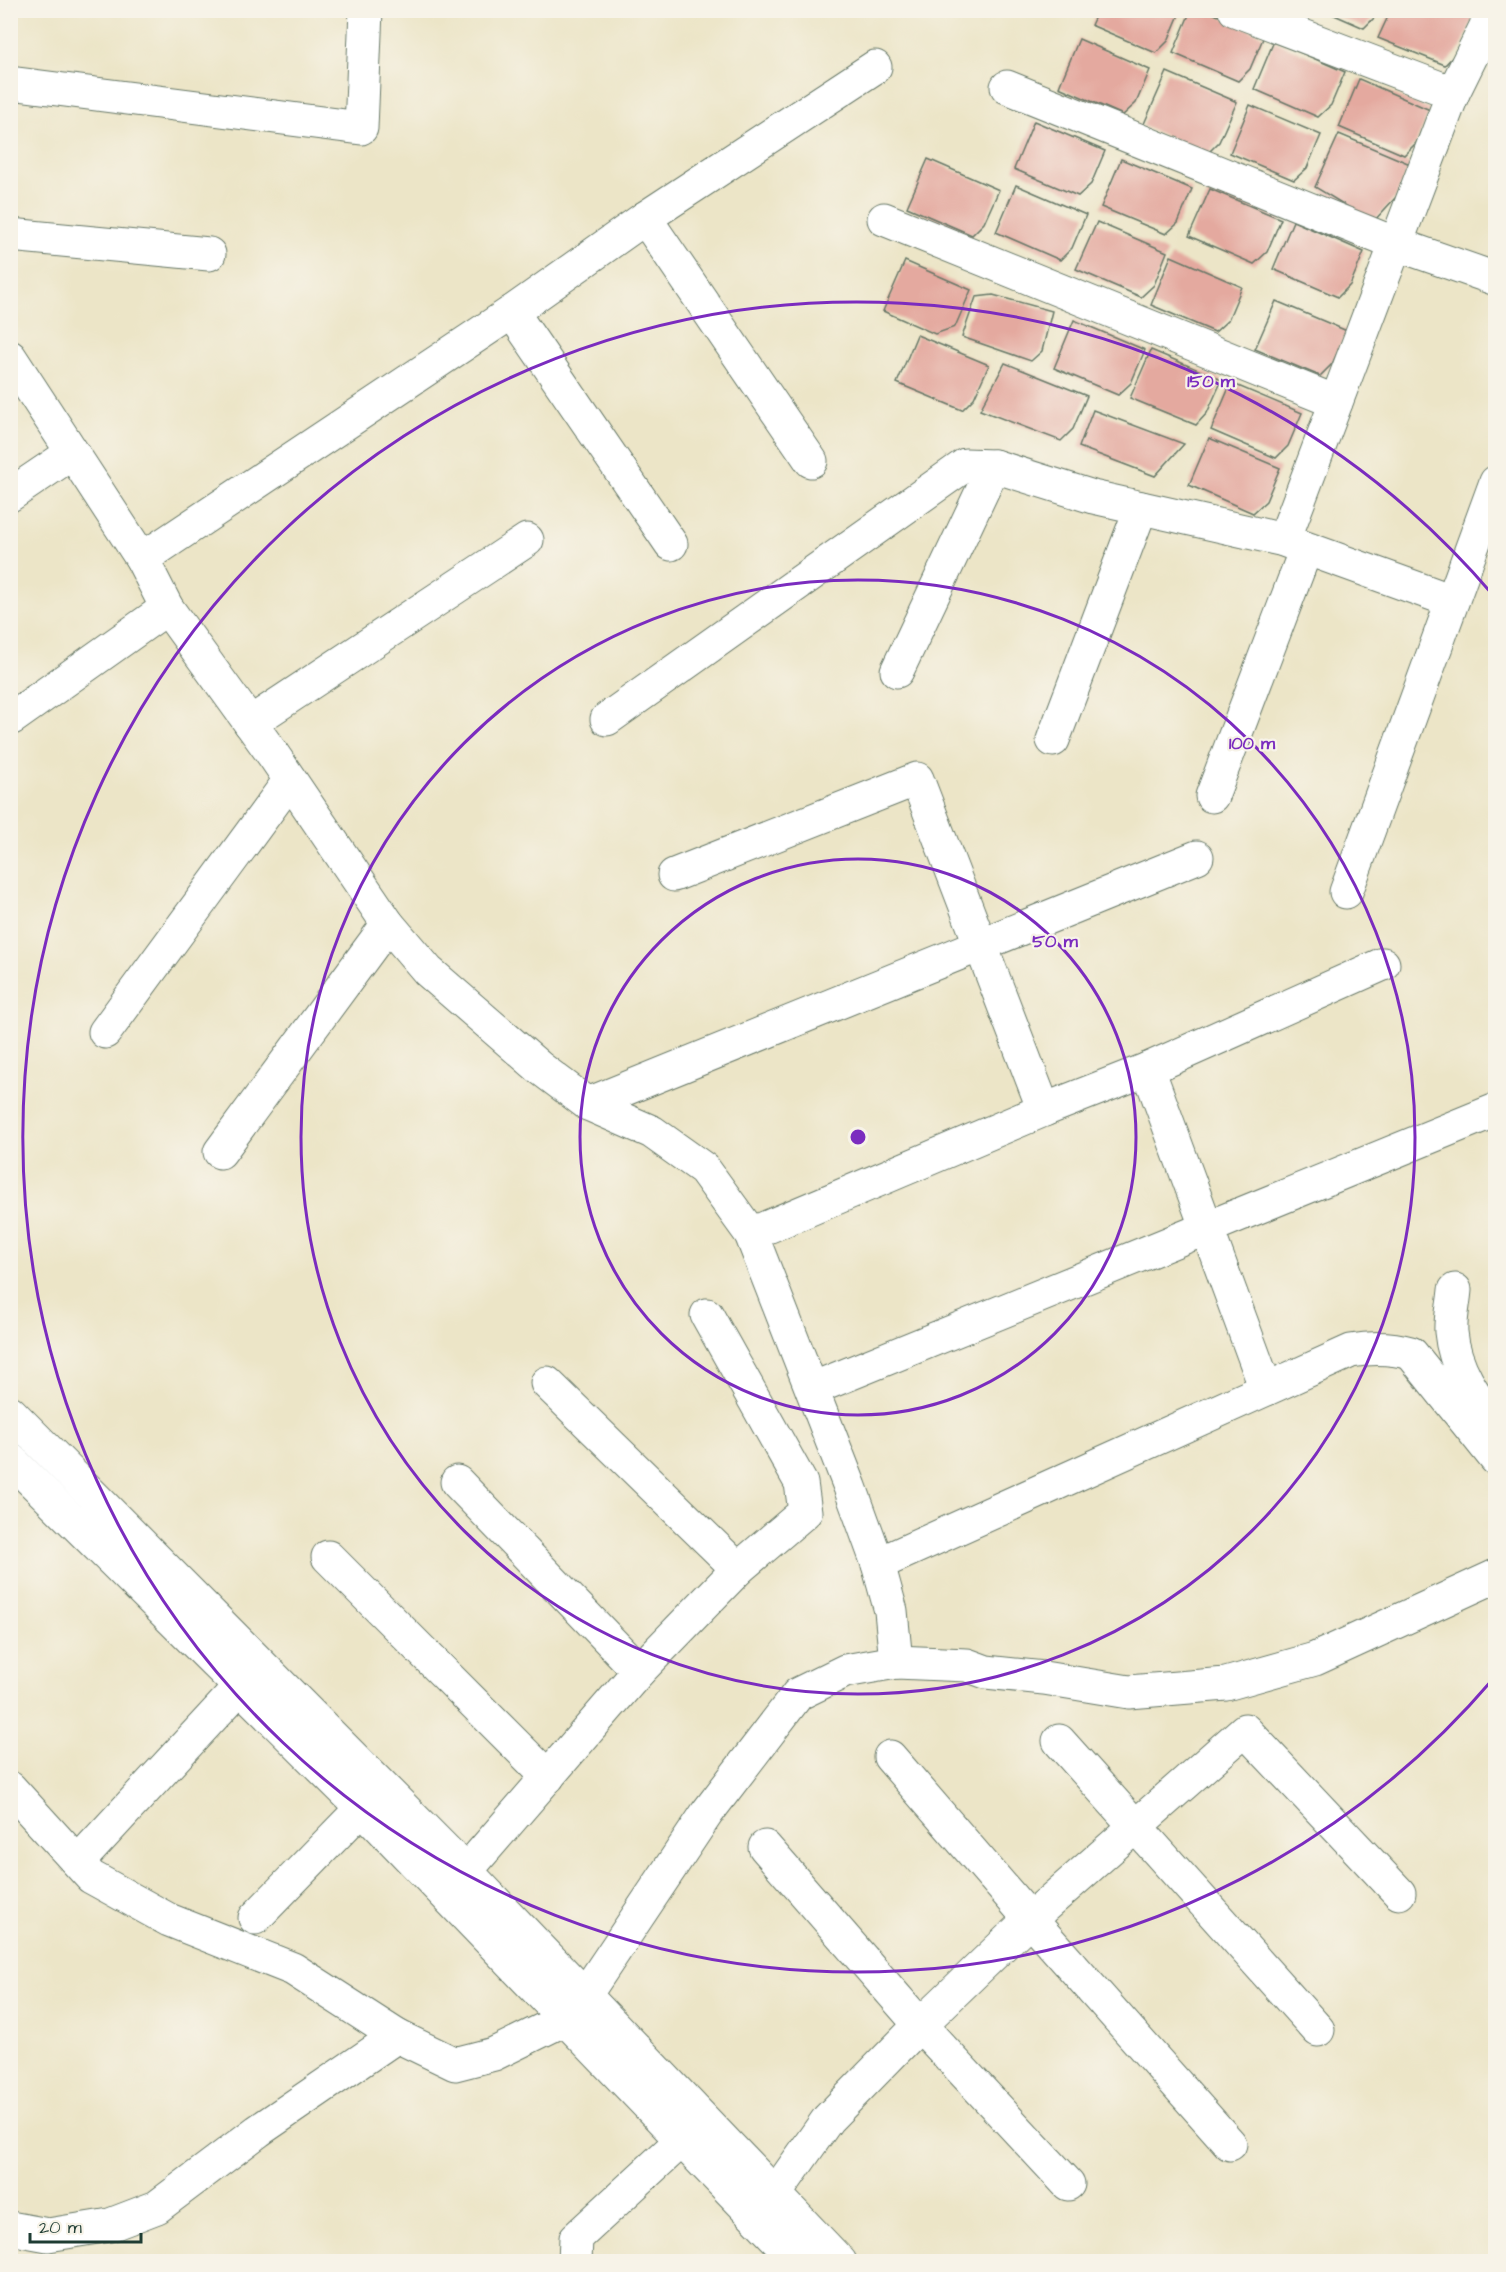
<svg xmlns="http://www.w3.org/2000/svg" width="1506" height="2272" font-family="'Architects Daughter',sans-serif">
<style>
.building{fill:#e4a99f}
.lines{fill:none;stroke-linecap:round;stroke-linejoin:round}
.minor-casing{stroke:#677867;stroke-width:35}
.tertiary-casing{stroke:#677867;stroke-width:35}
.minor{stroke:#fff;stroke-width:33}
.tertiary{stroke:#fff;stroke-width:33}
.ring{fill:none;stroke:#7b2cbf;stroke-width:3}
.centre{fill:#7b2cbf;stroke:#f7f3e8;stroke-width:3}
.ring-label{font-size:18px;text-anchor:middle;font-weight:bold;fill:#7b2cbf;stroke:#f7f3e8;stroke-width:4.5;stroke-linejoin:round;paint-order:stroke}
</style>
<rect width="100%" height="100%" fill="#f7f3e8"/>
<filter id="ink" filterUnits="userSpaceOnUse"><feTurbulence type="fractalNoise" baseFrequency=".0167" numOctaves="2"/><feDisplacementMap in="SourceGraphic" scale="12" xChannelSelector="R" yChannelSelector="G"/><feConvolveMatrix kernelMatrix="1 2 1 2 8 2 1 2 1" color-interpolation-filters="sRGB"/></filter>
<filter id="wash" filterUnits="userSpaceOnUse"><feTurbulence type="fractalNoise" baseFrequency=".008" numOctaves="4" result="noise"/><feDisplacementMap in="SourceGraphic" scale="24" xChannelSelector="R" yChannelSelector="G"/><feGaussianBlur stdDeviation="1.35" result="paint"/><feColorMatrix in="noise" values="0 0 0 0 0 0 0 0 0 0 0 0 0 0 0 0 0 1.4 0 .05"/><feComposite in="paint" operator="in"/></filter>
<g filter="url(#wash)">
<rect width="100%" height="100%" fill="#ece5c7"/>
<g id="blocks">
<!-- building -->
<g class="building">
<path d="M1098,10H1181L1168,41L1156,53L1091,25Z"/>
<path d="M1191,10H1205L1264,36L1250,69L1238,81L1173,53Z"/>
<path d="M1323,10H1378L1376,16L1364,28Z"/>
<path d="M1391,10H1466L1475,14L1461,48L1445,65L1378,38Z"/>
<path d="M1079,39L1150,70L1136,103L1123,115L1059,87Z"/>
<path d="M1274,41L1345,72L1331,105L1318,117L1254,89Z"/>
<path d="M1167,72L1237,102L1219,142L1207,154L1143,126Z"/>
<path d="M1359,79L1430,110L1416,143L1404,155L1339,127Z"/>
<path d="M1250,105L1321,135L1307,168L1294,180L1230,153Z"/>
<path d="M1034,121L1105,151L1091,184L1078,196L1014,169Z"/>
<path d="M1339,134L1410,164L1396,197L1373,222L1315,187Z"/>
<path d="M928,159L999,190L984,223L972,235L907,207Z"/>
<path d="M1121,159L1192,189L1178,223L1166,234L1101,207Z"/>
<path d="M1016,185L1086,215L1072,248L1060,260L996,232Z"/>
<path d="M1210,189L1281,219L1267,252L1254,264L1189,236Z"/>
<path d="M1293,221L1364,252L1350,285L1338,297L1273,269Z"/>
<path d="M1097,222L1167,252L1154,285L1141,297L1076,269Z"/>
<path d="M1171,256L1242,287L1228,320L1215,332L1151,305Z"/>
<path d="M905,261L971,290L955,327L935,334L883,311Z"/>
<path d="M993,295L1052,311L1042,351L1031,361L962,337L976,297Z"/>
<path d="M1276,301L1347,331L1332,364L1320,376L1255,349Z"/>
<path d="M1074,320L1145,350L1131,383L1118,395L1054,368Z"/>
<path d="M917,335L989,365L974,398L962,410L897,383Z"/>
<path d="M1151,350L1222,380L1207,413L1196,425L1130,398Z"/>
<path d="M1005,363L1087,396L1073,429L1061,441L980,410Z"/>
<path d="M1231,383L1302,413L1288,446L1276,458L1211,430Z"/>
<path d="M1093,410L1184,444L1155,476L1079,447Z"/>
<path d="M1209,438L1280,468L1266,501L1253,513L1189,485Z"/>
</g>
</g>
</g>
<g filter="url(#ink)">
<use href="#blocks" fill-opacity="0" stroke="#677867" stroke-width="1.5"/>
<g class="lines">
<defs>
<g id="minor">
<path d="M1235,10L1453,93"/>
<path d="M10,83L361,128L366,10"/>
<path d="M1007,87L1396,244L1496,279"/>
<path d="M645,218L811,461"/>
<path d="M884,219L1336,402"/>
<path d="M10,235L209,254"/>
<path d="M512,312L671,544"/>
<path d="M10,357L142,559L167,608L274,756L388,924L428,971L540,1068L588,1104L652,1132L704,1169L751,1234L850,1487L878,1564L891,1611L896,1662"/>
<path d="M10,495L72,453"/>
<path d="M1286,541L1452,601"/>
<path d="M142,559L512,312L645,218L875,67"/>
<path d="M897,671L994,466"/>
<path d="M12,718L167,608"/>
<path d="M607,719L965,465L994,466L1093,497L1284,540L1453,93L1494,10"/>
<path d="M250,723L527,540"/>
<path d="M1053,740L1141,508"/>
<path d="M1212,796L1306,549"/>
<path d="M674,875L917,779L1044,1110"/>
<path d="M1346,892L1496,482"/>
<path d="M105,1032L290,780"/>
<path d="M1148,1069L1266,1389"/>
<path d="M588,1104L1197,857"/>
<path d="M220,1152L388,924"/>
<path d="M751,1234L1044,1110L1148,1069L1383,964"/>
<path d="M1455,1290C1454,1303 1450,1319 1451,1332C1454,1367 1475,1397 1496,1424"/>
<path d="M547,1383L738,1569"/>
<path d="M812,1389L1496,1110"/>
<path d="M457,1482L639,1671"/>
<path d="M328,1557L548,1777"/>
<path d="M878,1564L1351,1351C1372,1347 1390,1347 1411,1353L1496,1459"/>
<path d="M1059,1741L1318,2030"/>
<path d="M890,1757L1030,1919L1230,2144"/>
<path d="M10,1788L91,1877L169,1920L293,1969L397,2036L455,2064L494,2054L565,2019L585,1995L707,1813L798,1694L845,1671L896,1662L967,1665L986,1672L1044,1678L1129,1692L1226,1684L1315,1659L1496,1576"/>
<path d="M765,1847L920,2025L1068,2184"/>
<path d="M78,1862L241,1686"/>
<path d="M466,1871L639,1671L738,1569L805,1512L801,1483L707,1315"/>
<path d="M255,1918L362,1808"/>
<path d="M775,2194L828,2119L920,2025L1030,1919L1245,1730L1399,1893"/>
<path d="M10,2228L48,2235L110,2225L157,2207L258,2131L397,2036"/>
<path d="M575,2262L576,2238L682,2140"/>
</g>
<g id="tertiary">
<path d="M10,1412L466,1871L840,2262"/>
<path d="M10,1459L362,1808L799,2262"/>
</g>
</defs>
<!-- minor casing -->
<use href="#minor" class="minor-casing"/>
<!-- tertiary casing -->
<use href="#tertiary" class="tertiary-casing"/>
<!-- minor -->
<use href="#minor" class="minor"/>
<!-- tertiary -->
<use href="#tertiary" class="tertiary"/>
</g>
</g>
<!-- distance rings -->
<g class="ring">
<circle cx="858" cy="1137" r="278"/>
<circle cx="858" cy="1137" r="557"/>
<path d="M1493 1679A835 835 0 1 1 1493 595"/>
</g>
<circle cx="858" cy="1137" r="9" class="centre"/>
<g class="ring-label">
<text x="1211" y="387">150 m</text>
<text x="1252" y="749">100 m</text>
<text x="1055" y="947">50 m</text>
</g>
<!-- margin -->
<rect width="1506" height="2272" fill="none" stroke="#f7f3e8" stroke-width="36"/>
<!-- scale -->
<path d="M30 2233v9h111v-9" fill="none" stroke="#1f3d34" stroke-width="3"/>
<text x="39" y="2233" font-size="18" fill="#1f3d34" stroke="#f7f3e8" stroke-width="4.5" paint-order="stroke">20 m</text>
</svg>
